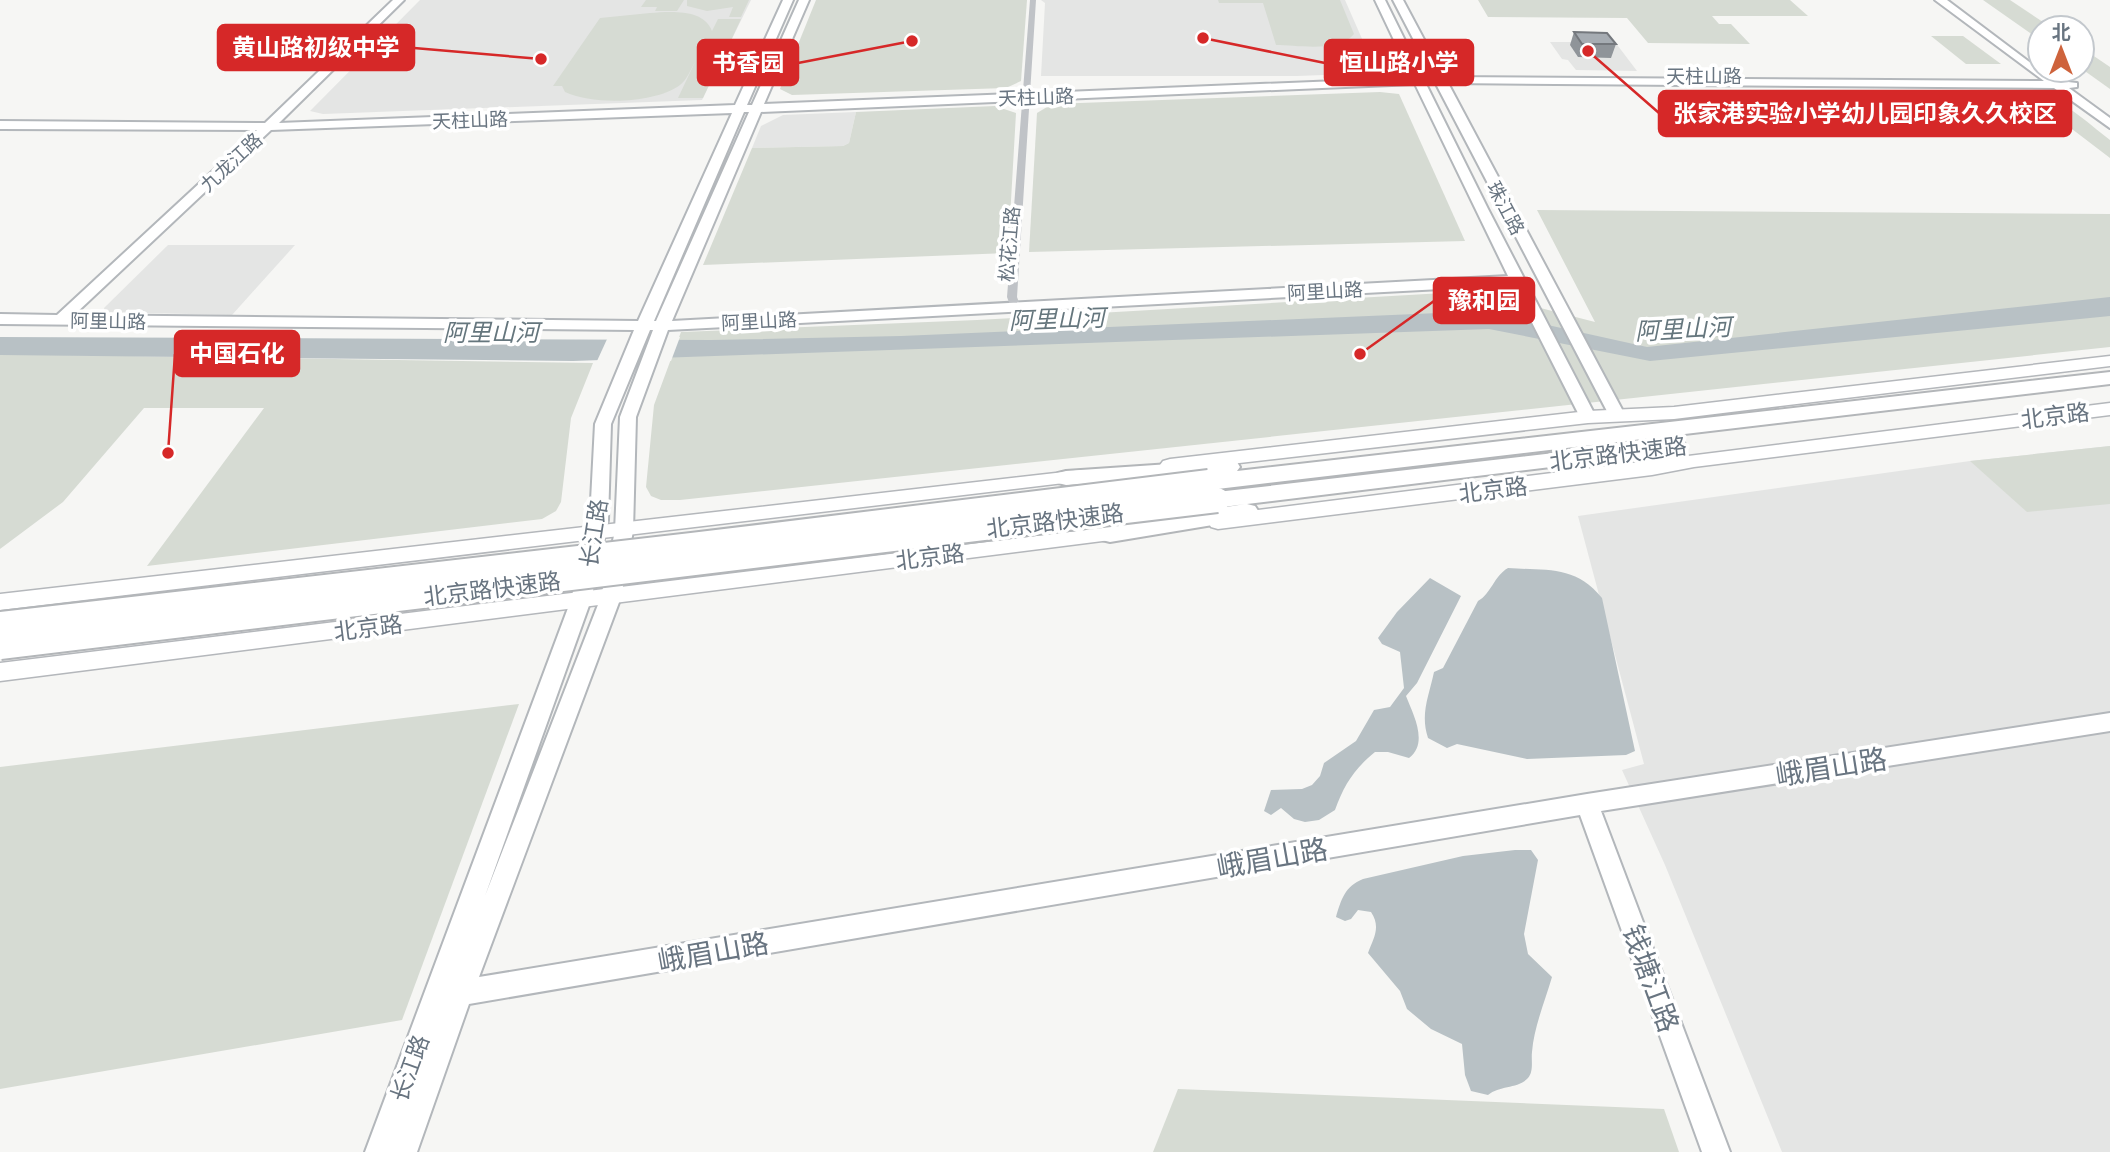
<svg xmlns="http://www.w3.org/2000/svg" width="2110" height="1152" font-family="Manrope,'Noto Sans SC',sans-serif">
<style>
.built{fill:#e4e5e4}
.green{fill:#d6dbd3}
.water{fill:#b8c1c5}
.pier{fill:#f6f6f4}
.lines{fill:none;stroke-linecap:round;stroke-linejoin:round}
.secondary-casing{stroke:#b3b7bb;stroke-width:4}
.primary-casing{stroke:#b4b7bb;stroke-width:3}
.highway-casing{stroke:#b3b6b9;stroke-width:4}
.street{fill:#c0c3c7;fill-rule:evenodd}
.secondary{fill:#fff;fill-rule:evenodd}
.primary{fill:#fff;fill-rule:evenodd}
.highway{fill:#fff;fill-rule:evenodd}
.highway-bridge-casing{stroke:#b3b6b9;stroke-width:28;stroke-linecap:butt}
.highway-bridge{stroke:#fff;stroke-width:24}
.wall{fill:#8f9499}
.building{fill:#a6acb2;stroke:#74787d;stroke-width:2}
.labels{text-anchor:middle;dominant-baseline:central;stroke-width:7;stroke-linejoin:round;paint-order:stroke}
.far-street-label{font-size:19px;fill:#697581;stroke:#fff}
.street-label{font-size:23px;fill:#697581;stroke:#fff}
.water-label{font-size:24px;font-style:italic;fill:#65767d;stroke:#fff}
.near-street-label{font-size:28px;fill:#697581;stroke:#fff}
.leader{fill:none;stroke:#d62828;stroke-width:2.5}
.callout-dot{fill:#d62828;stroke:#fff;stroke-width:2.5}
.callout{fill:#d62828;stroke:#d62828;stroke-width:2.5}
.callout-label{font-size:24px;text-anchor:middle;font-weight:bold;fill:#fff}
</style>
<rect width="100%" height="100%" fill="#f6f6f4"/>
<!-- built -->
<g class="built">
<path d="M420,0H751L702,100L323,114L310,111Z"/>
<path d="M1041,0H1345L1377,73L1297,76H1041L1045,3Z"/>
<path d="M1550,42H1615L1637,71L1576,70L1568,60L1562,59Z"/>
<path d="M856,112L849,143L843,146L752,148L761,126L783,115Z"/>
<path d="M168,245H295L232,315L105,312L104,308Z"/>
<path d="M2110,446V1152H1782L1665,865L1622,770L1644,764L1578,516L1970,461Z"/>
</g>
<!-- green -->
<g class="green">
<path d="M646,0H749L741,17H729L733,7L707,11L687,6V0H684L677,11H655L657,7H641Z"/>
<path d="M816,0H1027L1021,81L1006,88L792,95L780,89Z"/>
<path d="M1218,0H1340L1354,34C1339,53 1297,45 1276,45L1263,3H1219Z"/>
<path d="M1478,0H1790L1808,16H1712L1719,24H1731L1750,44L1648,43L1627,18L1488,17Z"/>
<path d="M1983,0H2010L2052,28H2040V40Z"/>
<path d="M650,13C670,12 703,8 712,31L718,19H741L726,51L701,50L698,57H722L703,98H678L695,62C691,69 687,80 680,85C654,104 593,105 565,92L562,86H553L600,18Z"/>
<path d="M1931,36H1963L2001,64H1966Z"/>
<path d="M2082,48L2110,67V89L2082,69Z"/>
<path d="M2022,91C2057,93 2084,120 2110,140V158Z"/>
<path d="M1380,92L1399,94L1465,241L1029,252L1037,113L1052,104Z"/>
<path d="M995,106L1016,113L1008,253L703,265L752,148L843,146L849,143L856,112Z"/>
<path d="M1537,210L2110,214V347L680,500H661L651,496L646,487L654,405L681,332L977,320L1461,292L1482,293L1595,322Z"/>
<path d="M0,354L593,363L571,418L561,502L556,511L542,519L147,566L264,408H144L63,502L0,549Z"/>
<path d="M2110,446V504L2027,512L1970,461Z"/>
<path d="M519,704L402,1020L0,1089V767Z"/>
<path d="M1178,1089L1664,1109L1679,1152H1153Z"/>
</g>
<!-- water -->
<g class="water">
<path d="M2110,297V316L1650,361L1489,329L573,361L0,355V337L711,340L901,336L1485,311L1647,347Z"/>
<path d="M1508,568C1547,571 1575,565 1602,598L1635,751L1626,755L1527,759L1457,744L1447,748L1428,738C1420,714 1429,696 1434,672L1443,668L1478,601C1491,594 1494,576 1508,568Z"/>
<path d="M1430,578L1461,596L1417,683L1406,696C1413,714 1429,743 1409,758L1388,752H1375C1354,769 1344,785 1335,810L1319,820L1305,822L1294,819L1281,808L1271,815L1264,811L1271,790L1302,789L1312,785L1320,776L1324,763L1356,741L1374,710L1390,707L1404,688L1400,652L1382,644L1378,638L1397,612Z"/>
<path d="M1515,850H1531L1538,860L1524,934L1528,954L1552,977C1545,1001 1534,1027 1532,1052C1531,1060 1534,1071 1528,1078C1518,1089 1500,1085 1488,1095L1471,1091L1465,1075L1462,1044L1431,1029L1407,1009L1400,991L1368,953C1374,937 1381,927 1371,912L1358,910L1351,919L1345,921L1336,917C1341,900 1345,886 1363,879L1463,856Z"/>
</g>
<!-- pier -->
<path class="pier" d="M608,337H680L671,361H597Z"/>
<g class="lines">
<defs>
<path id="secondary" d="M393,0H404L279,123L735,105L783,0H793L747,105H752L799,0H809L764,104L1412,78L1375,0H1385L1423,77H1433L1393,0H1403L1444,77L2044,81L1935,0H1947L2040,70L2059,81L2077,83V87L2069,88L2110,118V128L2054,88L1448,83L1625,415L1617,420L1609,415L1436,84H1426L1488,209L1596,417L1594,421L1588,422L1580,417L1512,283L1498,286L668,330L636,417L633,531L621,597L479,977L1587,794L2110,713V731L1601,811L1730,1152H1702L1580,815L469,1004L417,1152H365L571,600L590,520L595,424L634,330L0,324V314L57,315L257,130L0,129V121L265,123ZM1415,84L1508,276L672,321L761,112ZM744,112H749L656,321H654ZM732,113L638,321L74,315L271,130ZM650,330H653L620,417L615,531L601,597L485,896L591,600L608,520L611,424Z"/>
<g id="primary">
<path d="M2110,356V366L1674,419L1588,423L1170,471L1163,469L1160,465L1163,461L1170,459L1588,411L1674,407Z"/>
<path d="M2110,403V415L1694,467L1652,475L1218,529L1211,527L1208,522L1211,517L1218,515Z"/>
<path d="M1082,470L1089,472L1092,476L1089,480L0,610V594Z"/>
<path d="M1127,525L1134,527L1137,532L1134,537L0,681V663Z"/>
</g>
<g id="highway">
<path d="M2110,372V384L1209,490L1201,487L1198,482L1203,476L1066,485L1058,483L1055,478L1058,473L1066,471L1229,460L1237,462L1240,467L1237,471Z"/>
<path d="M1675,439L1683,441L1686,446L1683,451L1247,504L1255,506L1259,512L1255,518L1110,542L1102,540L1098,534L1102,528L1110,526L1245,504L1217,508L1209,505L1206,500L1209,495L1217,492Z"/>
</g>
</defs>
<!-- secondary casing -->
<use href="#secondary" class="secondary-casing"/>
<!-- primary casing -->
<use href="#primary" class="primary-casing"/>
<!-- highway casing -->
<use href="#highway" class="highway-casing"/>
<!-- street -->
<path class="street" d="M1030,0H1036L1017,297L1021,308L1016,311L1011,308L1007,297Z"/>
<!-- secondary -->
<use href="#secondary" class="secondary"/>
<!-- primary -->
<use href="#primary" class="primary"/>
<!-- highway -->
<use href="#highway" class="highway"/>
<defs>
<g id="highway-bridge">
<path d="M0,624L692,545L1209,482"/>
<path d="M0,647L1217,500"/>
</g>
</defs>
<!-- highway-bridge casing -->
<use href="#highway-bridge" class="highway-bridge-casing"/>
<!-- highway-bridge -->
<use href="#highway-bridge" class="highway-bridge"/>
</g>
<!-- wall -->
<path class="wall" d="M1574,32L1616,44L1611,58L1578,57L1570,45Z"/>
<!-- building -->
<path class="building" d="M1574,32L1607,33L1616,44H1582Z"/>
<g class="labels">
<!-- far-street labels -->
<g class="far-street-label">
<text x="1704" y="76">天柱山路</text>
<text transform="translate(1036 97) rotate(-2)">天柱山路</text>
<text transform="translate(470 120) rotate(-2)">天柱山路</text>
<text transform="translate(231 162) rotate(-43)">九龙江路</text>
<text transform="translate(1506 208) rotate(62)">珠江路</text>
<text transform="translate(1009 244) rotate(-85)">松花江路</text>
<text transform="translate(1325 291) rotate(-3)">阿里山路</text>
<text transform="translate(108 321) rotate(1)">阿里山路</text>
<text transform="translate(759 321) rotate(-3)">阿里山路</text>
</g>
<!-- street labels -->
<g class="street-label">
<text transform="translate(2055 415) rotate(-7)">北京路</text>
<text transform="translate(1618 453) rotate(-7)">北京路快速路</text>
<text transform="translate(1493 489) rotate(-7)">北京路</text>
<text transform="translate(1055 520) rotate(-7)">北京路快速路</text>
<text transform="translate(593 533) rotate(-81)">长江路</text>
<text transform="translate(930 556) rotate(-7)">北京路</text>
<text transform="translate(492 588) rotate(-7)">北京路快速路</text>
<text transform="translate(368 627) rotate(-7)">北京路</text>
<text transform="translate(409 1068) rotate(-70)">长江路</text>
</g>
<!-- water labels -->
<g class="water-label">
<text transform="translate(1057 318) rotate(-2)">阿里山河</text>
<text transform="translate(1683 328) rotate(-3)">阿里山河</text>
<text x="491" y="331">阿里山河</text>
</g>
<!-- near-street labels -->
<g class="near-street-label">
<text transform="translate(1831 766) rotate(-9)">峨眉山路</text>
<text transform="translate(1272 857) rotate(-10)">峨眉山路</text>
<text transform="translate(713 951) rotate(-10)">峨眉山路</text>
<text transform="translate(1652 978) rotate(70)">钱塘江路</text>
</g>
</g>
<!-- callouts -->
<path class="leader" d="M541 59L414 48M1203 38L1325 63M912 41L798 63M1588 51L1659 113M1360 354L1434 301M168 453L175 354"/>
<g class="callout-dot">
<circle cx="541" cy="59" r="7"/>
<circle cx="1203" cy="38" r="7"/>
<circle cx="912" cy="41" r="7"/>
<circle cx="1588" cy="51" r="7"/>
<circle cx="1360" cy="354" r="7"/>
<circle cx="168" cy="453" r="7"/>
</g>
<g class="callout">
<rect x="218" y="25" width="196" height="45" rx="7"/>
<rect x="1325" y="40" width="148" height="45" rx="7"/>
<rect x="698" y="40" width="100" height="45" rx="7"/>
<rect x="1659" y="91" width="412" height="45" rx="7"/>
<rect x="1434" y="278" width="100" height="45" rx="7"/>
<rect x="175" y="331" width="124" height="45" rx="7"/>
</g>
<g class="callout-label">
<text x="316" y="56">黄山路初级中学</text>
<text x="1399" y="71">恒山路小学</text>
<text x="748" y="71">书香园</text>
<text x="1865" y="122">张家港实验小学幼儿园印象久久校区</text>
<text x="1484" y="309">豫和园</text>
<text x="237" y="362">中国石化</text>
</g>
<!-- north arrow -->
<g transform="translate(2061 49)"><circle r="33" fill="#ffffff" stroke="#c3c8cd" stroke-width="2"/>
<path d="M0-5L12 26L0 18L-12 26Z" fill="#ce633c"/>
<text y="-10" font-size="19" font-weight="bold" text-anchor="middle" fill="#697581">北</text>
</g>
</svg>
